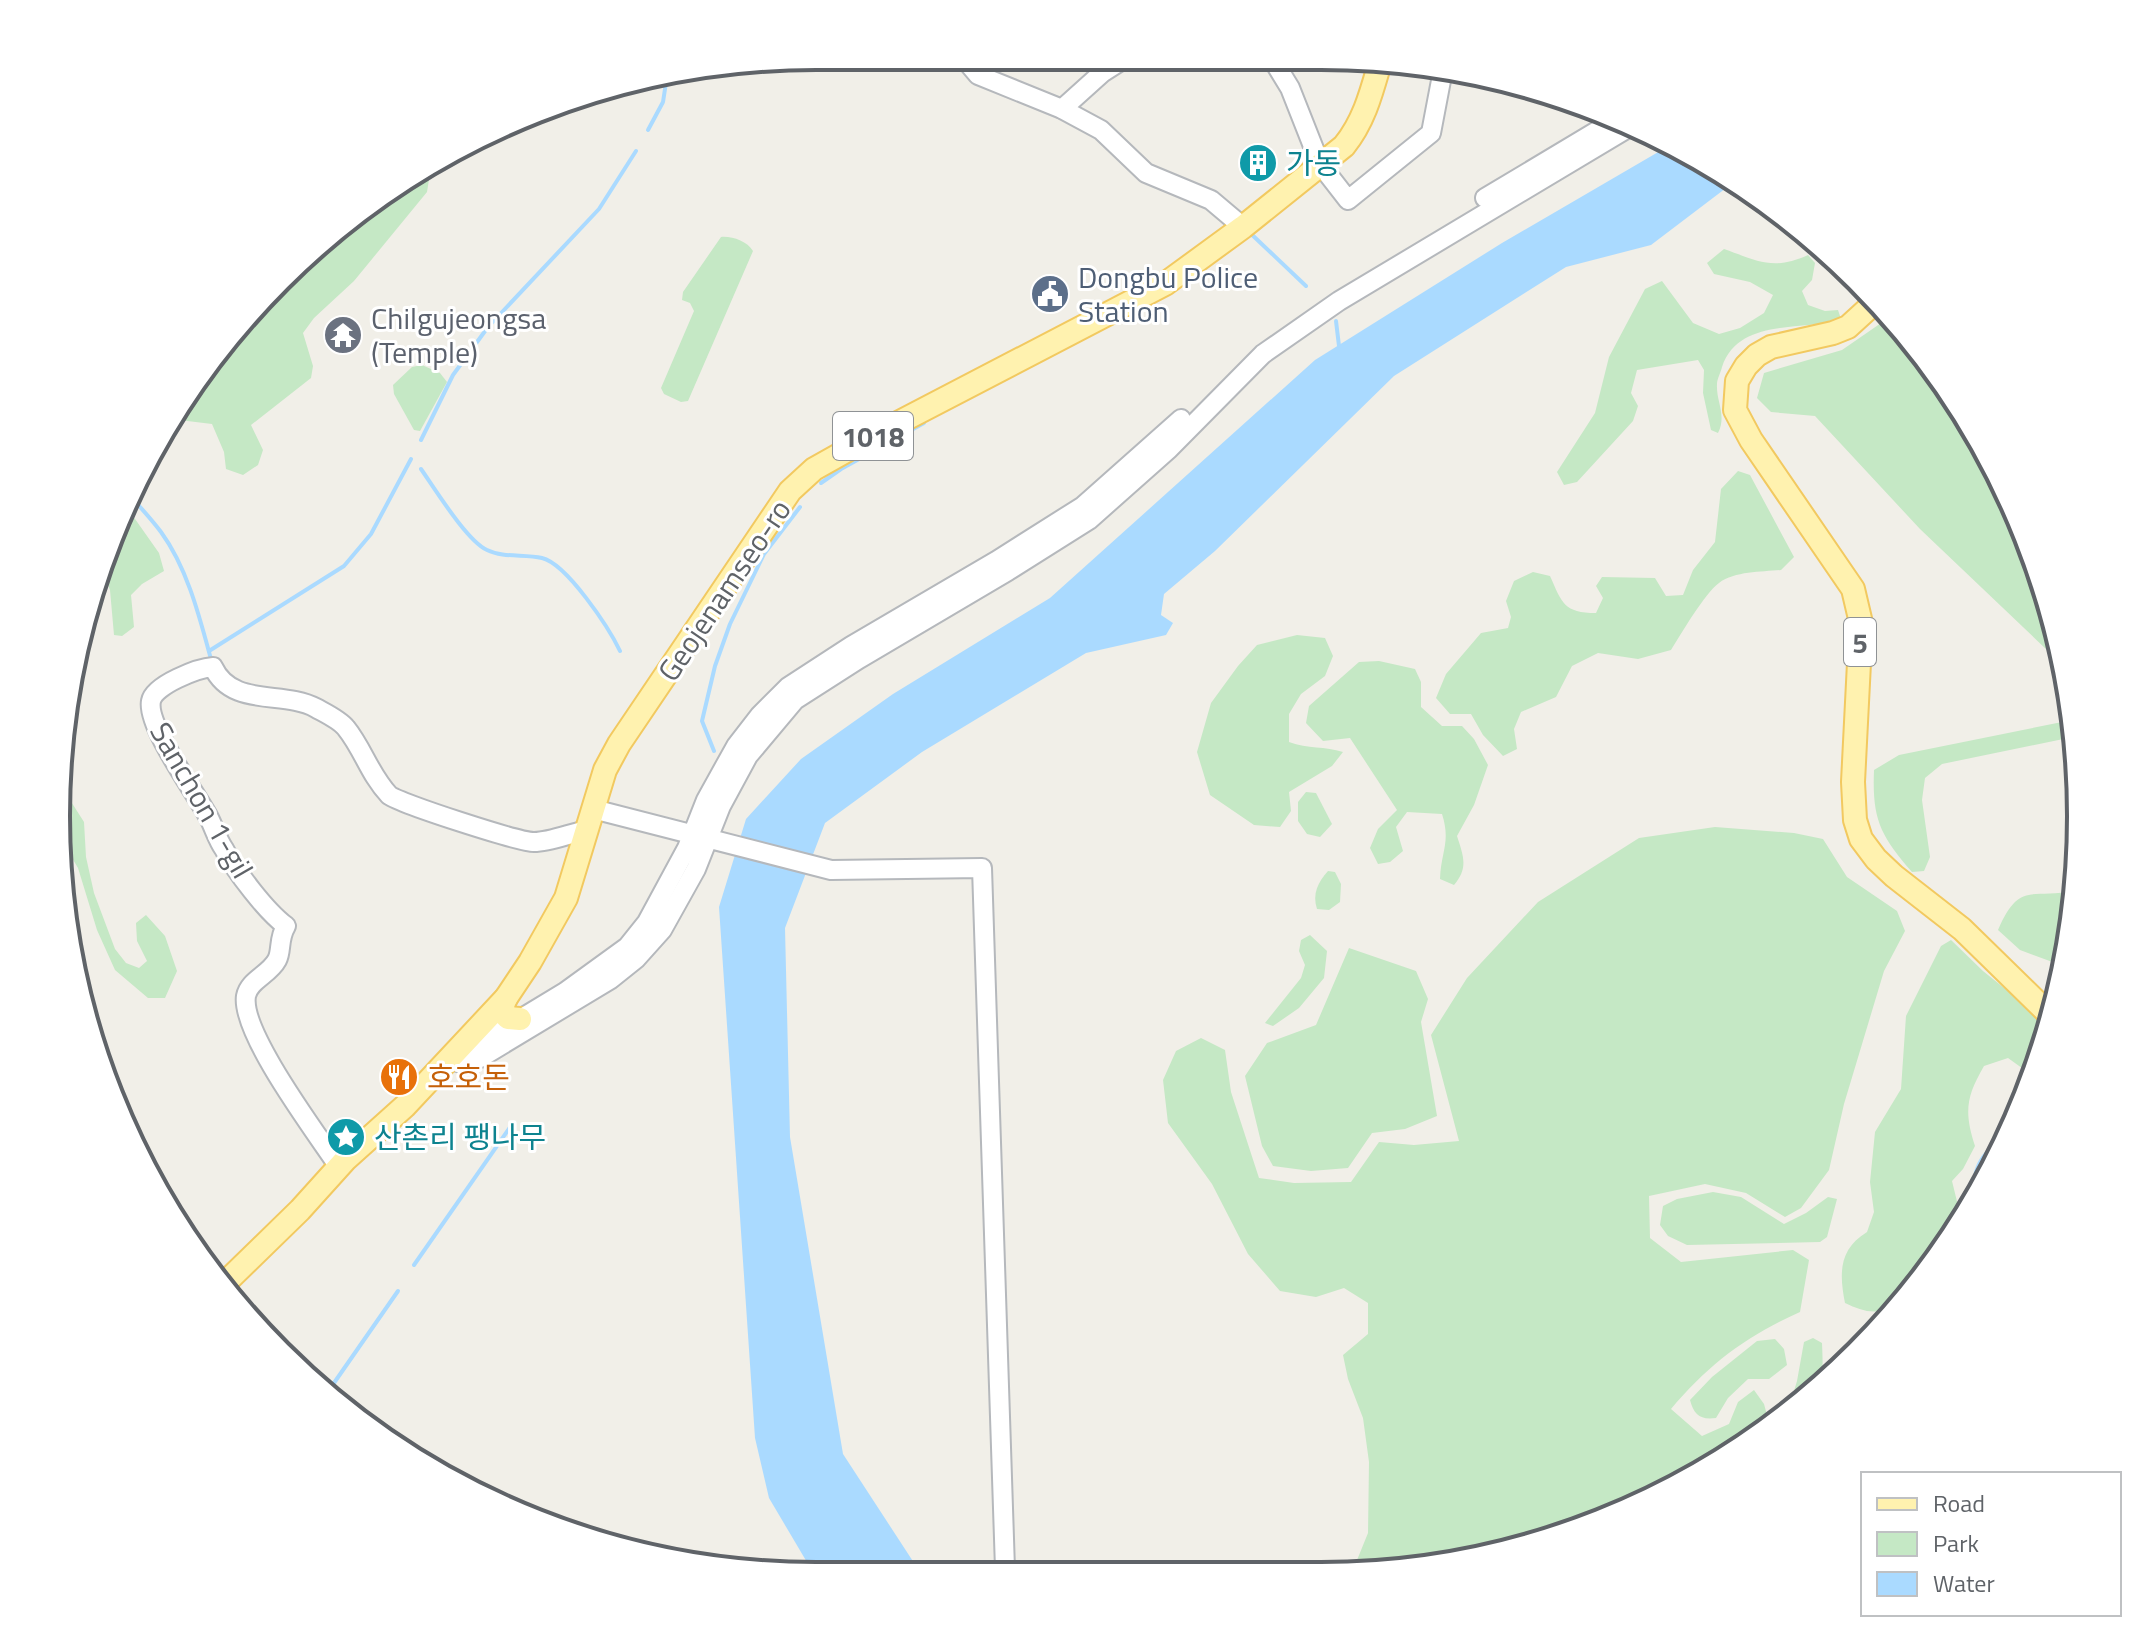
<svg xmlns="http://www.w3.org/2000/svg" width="2137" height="1632" font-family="'Titillium Web','Noto Sans KR',sans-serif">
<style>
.green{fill:#c5e8c5}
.water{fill:#aadaff}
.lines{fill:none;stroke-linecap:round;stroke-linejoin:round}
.stream{stroke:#aadaff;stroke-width:4}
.minor-casing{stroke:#b5b8bc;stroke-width:22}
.major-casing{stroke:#f2c960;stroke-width:26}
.minor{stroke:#fff;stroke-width:18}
.major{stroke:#fff2af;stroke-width:22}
.labels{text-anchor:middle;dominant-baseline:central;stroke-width:6;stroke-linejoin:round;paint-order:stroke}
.shield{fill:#fff;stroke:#8f9295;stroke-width:2}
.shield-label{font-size:28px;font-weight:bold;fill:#5f6368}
.culture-label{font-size:30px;fill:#0d838f;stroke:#fff;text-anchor:start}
.service-label{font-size:30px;fill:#4e5e75;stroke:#fff;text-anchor:start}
.worship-label{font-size:30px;fill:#5b616d;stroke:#fff;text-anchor:start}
.street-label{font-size:30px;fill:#5f6368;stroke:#fff}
.food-label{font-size:30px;fill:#c56008;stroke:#fff;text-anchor:start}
.rim{fill:none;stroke:#5f6368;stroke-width:4}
</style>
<rect width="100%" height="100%" fill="#f1efe8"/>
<!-- green -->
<g class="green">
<path d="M432,161L427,192L354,281L314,318L303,333L313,366L311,378L251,425L263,450L258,465L243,475L226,469L224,452L212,424L171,419L278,279Z"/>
<path d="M721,237C732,236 747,241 753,251L688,401L681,402L664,394L661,388L694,311L690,303L682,300L683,292Z"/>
<path d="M1724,249C1758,261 1773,271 1808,255L1815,263L1812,280L1802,291L1808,305L1825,311L1838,310L1841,319C1802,332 1739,317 1722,367C1721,372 1717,379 1717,384C1716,402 1727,415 1718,433L1711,430L1703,393L1704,370L1698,360L1637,370L1631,393L1638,406L1633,421L1577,482L1564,485L1557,472L1595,413L1609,357L1645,289L1662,281L1693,323L1719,334L1740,328L1764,313L1773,295L1750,282L1714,274L1707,263Z"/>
<path d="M1884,321L1953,394L2023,526L2067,669L1920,529L1815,416L1771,412L1757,398L1764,373L1842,350Z"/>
<path d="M422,365L440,373L447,382L420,431L414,430L394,394L393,385L412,367Z"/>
<path d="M1738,471L1750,475L1794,557L1781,570C1762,572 1735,571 1719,583C1705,593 1681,634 1671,650L1638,659L1598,653L1572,666L1556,697L1521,712L1514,729L1517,749L1503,756L1483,735L1471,714H1450L1436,698L1446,674L1481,633L1508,628L1511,617L1506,601L1514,581L1533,572L1550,576C1562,603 1564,613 1596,613L1603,598L1596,586L1602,577L1655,578L1666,596L1683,595L1693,570L1715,542L1721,489Z"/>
<path d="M128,509L159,553L164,571L142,584L131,595L134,627L122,636L114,635L110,590L102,570Z"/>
<path d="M1297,635L1325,638L1333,656L1325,676L1301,694L1289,714V742C1308,749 1325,746 1343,752L1332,766L1289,792L1291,811L1280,827L1254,825L1210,795L1197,752L1211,703L1238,666L1257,645Z"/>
<path d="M1379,661L1415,669L1421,682V707L1442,726H1462L1474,739L1488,765L1474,805L1457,836C1463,855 1469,868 1454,885L1440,879C1441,851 1451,842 1442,814L1407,812L1396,827L1403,851L1390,862L1378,864L1370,848L1378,829L1397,810L1350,738L1323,741L1306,723L1309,706L1359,662Z"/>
<path d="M2072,720L2073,737L1942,764L1925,778L1922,800L1930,857L1924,871L1912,872C1880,835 1872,819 1874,770L1899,755Z"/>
<path d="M1306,792L1316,793L1332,824L1320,837L1307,834L1298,821V802Z"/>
<path d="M59,797L70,800L84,822L86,857L94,893L115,949L126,963L139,968L147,961L137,941L136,923L146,915L165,936L177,971L165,998H148L115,970L97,930L78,868L59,836L56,816Z"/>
<path d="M1715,827L1794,833L1823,839L1847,877L1897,911L1905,931L1884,971L1844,1104L1829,1170L1801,1208L1785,1217L1746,1193L1705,1184L1649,1196L1650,1238L1681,1262L1793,1250L1809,1260L1800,1312C1746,1336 1709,1364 1671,1409L1702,1436L1729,1424L1738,1402L1754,1390L1764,1404L1770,1426L1743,1448L1566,1536L1420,1570H1353L1368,1533L1369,1462L1363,1418L1348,1379L1343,1355L1368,1334V1303L1344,1288L1316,1297L1280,1291L1248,1254L1212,1184L1168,1123L1163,1080L1176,1051L1201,1038L1225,1050L1231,1092L1259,1178L1294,1183L1351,1182L1379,1142L1414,1145L1459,1141L1431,1035L1467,978L1538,902L1639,838Z"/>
<path d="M1328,871L1335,872L1341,884L1340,902L1329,910L1317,909C1312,894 1318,882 1328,871Z"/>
<path d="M2074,891L2066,967L2020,950L1998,930C2019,881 2031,899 2074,891Z"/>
<path d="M1310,935L1327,951L1324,978L1299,1008L1273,1026L1265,1023L1301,978L1305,965L1299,951L1301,940Z"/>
<path d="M1951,940L1983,971L2024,1004L2046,1031L2033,1076L2008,1058L1984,1066C1966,1097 1964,1112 1975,1146L1963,1169L1952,1181L1962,1222C1950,1244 1906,1308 1882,1311C1867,1313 1858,1309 1845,1303C1839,1273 1839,1249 1867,1232L1874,1212L1870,1182L1875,1132L1901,1089L1906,1016L1941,946Z"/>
<path d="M1349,948L1416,971L1428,999L1421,1022L1437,1116L1405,1129L1372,1133L1348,1168L1311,1171L1273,1166L1262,1146L1245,1076L1267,1043L1316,1025Z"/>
<path d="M1713,1192L1741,1197L1784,1224L1806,1213L1828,1197L1837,1199L1827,1237L1820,1242L1687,1245L1668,1236L1660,1225L1663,1206L1677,1199Z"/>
<path d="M1813,1338L1822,1343C1824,1389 1823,1383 1788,1411L1797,1381L1804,1342Z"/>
<path d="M1775,1339L1784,1349L1787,1365L1769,1379H1748L1728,1398L1716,1418C1700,1420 1694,1415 1690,1400L1712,1377L1757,1341Z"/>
</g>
<!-- water -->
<g class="water">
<path d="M1672,144L1734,182L1651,245L1566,267L1394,376L1215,551L1164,594L1161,615L1173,623L1166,635L1086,653L922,752L825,823L785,928L790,1137L843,1454L918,1569H811L769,1498L755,1438L719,907L746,819L801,759L893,694L1050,598L1315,360L1502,243Z"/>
<path d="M2003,1141L2004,1142L1975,1197C1966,1177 1981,1145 2003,1141Z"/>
</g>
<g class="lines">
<!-- stream -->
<g class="stream">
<path d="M648,130L663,102L667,76"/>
<path d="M1248,231L1306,286"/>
<path d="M1336,321L1339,346"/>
<path d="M421,440L453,375L488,327L599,209L636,151"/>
<path d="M421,469C435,489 467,541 487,550C503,558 524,554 542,558C567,564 609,628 620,651"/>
<path d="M821,483L841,469L924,423"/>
<path d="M132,498C142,509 152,520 161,532C188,569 200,619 212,663"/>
<path d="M209,651L344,566L371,534L411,459"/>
<path d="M714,751L702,721L715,666L730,624L764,554L800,507"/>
<path d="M414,1265L513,1123"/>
<path d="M327,1393L398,1291"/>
</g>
<defs>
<g id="minor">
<path d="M962,56L978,75L1062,109L1101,130L1146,173L1211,200L1243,227"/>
<path d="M1271,57L1290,88L1320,164L1348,200L1431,133L1443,70"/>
<path d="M1062,109L1102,73L1127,57"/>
<path d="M1485,198L1617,119"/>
<path d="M593,809L831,870L982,868L1005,1569"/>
<path d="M464,1046L474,1047L565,992L627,947L647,922L687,848L706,800L736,746L760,715L788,687L851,646L996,561L1083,506L1181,419"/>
<path d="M450,1060L462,1063L480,1058L611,979L636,959L662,930L696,869L721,806L748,756L795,700L859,659L1008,571L1089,520L1169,449L1263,354L1339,301L1633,125"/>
<path d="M339,1167C317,1134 240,1032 246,996C249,980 269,975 277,960C282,951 278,939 286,926C266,911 236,872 224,849C217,839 214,827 208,816C195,792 146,725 151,701C154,685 198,668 213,667C232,708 283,690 316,708C325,713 340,720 346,728C363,749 370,775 389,795C398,803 519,842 534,842C550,842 571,833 587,830"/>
</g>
<g id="major">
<path d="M1871,306L1848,327L1833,333L1771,347L1757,355L1746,366L1737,381L1735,410L1751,440L1853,589L1861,623L1853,782L1855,820L1861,839L1876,859L1894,876L1962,929L2051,1016"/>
<path d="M506,998L503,1005L504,1014L508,1018L520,1019"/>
<path d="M223,1285L300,1210L346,1159L405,1106L506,998L530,962L566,898L605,770L619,744L790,491L814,469L871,437L1165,284L1243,227L1344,146C1365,120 1372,90 1381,59"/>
</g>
</defs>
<!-- minor casing -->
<use href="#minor" class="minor-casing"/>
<!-- major casing -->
<use href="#major" class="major-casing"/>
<!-- minor -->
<use href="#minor" class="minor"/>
<!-- major -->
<use href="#major" class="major"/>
</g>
<!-- icons -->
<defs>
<symbol id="building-disc" viewBox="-11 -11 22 22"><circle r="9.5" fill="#0f9aa8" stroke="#fff"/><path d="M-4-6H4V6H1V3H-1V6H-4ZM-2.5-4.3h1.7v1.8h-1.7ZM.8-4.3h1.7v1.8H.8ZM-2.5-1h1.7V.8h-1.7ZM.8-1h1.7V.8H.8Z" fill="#fff"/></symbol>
<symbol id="civic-disc" viewBox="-11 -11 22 22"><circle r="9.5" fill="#5c6f8a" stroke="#fff"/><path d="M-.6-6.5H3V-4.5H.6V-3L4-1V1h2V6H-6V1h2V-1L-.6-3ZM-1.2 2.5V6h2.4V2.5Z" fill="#fff"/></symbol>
<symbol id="temple-disc" viewBox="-11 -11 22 22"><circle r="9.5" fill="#6b7280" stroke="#fff"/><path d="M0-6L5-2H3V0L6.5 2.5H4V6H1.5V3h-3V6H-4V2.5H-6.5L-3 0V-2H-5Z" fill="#fff"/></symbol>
<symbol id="restaurant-disc" viewBox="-11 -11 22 22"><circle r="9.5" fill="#e8710a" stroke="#fff"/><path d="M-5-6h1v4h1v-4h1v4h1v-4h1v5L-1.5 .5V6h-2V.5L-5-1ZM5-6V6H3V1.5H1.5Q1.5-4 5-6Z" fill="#fff"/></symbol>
<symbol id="sight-disc" viewBox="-11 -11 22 22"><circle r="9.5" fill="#0f9aa8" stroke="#fff"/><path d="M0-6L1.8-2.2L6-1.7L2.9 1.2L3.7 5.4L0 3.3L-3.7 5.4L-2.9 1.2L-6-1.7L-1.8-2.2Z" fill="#fff"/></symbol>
</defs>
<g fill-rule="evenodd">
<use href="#building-disc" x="1236" y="141" width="44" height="44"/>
<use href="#civic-disc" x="1028" y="272" width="44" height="44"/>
<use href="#temple-disc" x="321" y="313" width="44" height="44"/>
<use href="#restaurant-disc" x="377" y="1055" width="44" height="44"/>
<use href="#sight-disc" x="324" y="1115" width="44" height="44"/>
</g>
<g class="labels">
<!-- shield labels -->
<g class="shield">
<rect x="833" y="412" width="80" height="48" rx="6"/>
<rect x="1844" y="618" width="32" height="48" rx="6"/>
</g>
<g class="shield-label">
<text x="873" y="436">1018</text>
<text x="1860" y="642">5</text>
</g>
<!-- culture labels -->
<g class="culture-label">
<text x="1286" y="163">가동</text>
<text x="374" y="1137">산촌리 팽나무</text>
</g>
<!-- service labels -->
<g class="service-label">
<text x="1078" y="277">Dongbu Police<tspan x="1078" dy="34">Station</tspan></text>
</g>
<!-- worship labels -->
<g class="worship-label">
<text x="371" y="318">Chilgujeongsa<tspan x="371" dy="34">(Temple)</tspan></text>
</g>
<!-- street labels -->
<g class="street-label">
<text transform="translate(724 590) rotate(-56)">Geojenamseo-ro</text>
<text transform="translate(202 800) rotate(60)">Sanchon 1-gil</text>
</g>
<!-- food labels -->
<g class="food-label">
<text x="427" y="1077">호호돈</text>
</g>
</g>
<!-- crop -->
<path d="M0 0H2137V1632H0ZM816 70H1321A746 746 0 0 1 2067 816V816A746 746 0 0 1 1321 1562H816A746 746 0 0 1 70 816V816A746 746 0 0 1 816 70Z" fill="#fff" fill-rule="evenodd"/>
<path class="rim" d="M816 70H1321A746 746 0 0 1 2067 816V816A746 746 0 0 1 1321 1562H816A746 746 0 0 1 70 816V816A746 746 0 0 1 816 70Z"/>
<!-- legend -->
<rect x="1861" y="1472" width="260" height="144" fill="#ffffff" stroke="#bfc1c3" stroke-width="2"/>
<rect x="1877" y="1498" width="40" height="12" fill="#fff2af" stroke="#bfc1c3" stroke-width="2"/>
<text x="1933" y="1512" font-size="24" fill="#5f6368">Road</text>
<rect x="1877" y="1532" width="40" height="24" fill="#c5e8c5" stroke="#bfc1c3" stroke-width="2"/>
<text x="1933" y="1552" font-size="24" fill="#5f6368">Park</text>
<rect x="1877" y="1572" width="40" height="24" fill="#aadaff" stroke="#bfc1c3" stroke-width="2"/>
<text x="1933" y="1592" font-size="24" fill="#5f6368">Water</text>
</svg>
